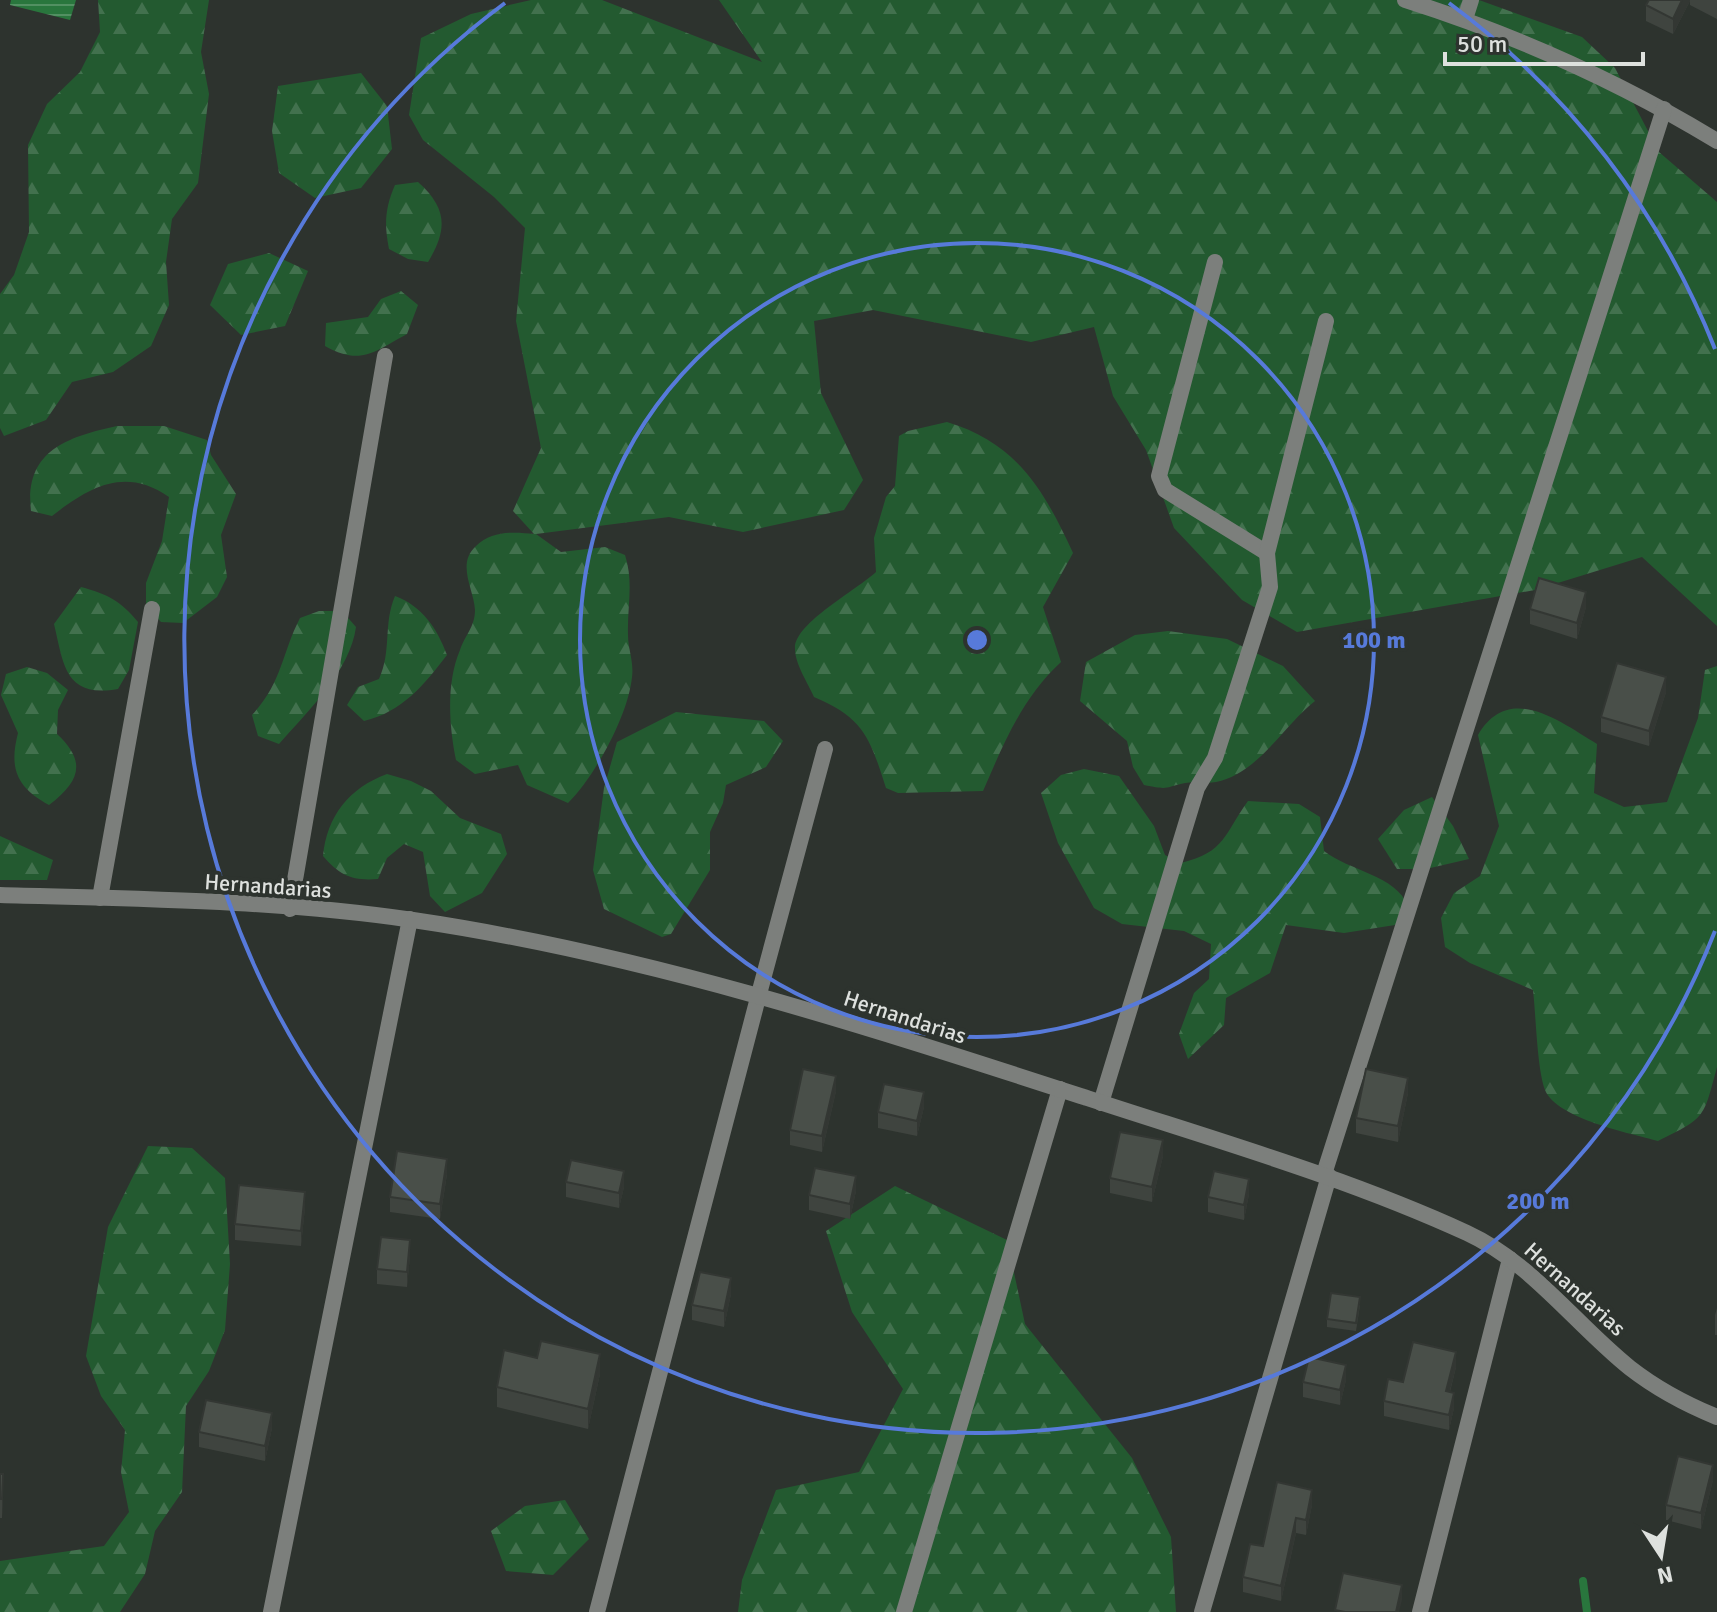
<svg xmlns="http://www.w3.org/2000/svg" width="1717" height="1612" font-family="Signika,sans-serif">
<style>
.forest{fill:url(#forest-firs)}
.water{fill:url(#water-rules)}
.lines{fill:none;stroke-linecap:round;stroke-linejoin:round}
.stream{stroke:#29763d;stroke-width:8}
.service{stroke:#7c7f7c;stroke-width:16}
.minor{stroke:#7c7f7c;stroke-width:16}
.tertiary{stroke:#7c7f7c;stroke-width:16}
.wall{fill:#3f443f}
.shaded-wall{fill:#333733}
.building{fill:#494f49;stroke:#333733;stroke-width:2}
.ring{fill:none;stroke:#577ada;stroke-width:4}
.labels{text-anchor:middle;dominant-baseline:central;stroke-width:8;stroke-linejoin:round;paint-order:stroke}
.street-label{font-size:22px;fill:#dee1de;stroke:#2d332e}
.centre{fill:#577ada;stroke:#2d332e;stroke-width:4}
.ring-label{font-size:24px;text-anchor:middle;font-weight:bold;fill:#577ada;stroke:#2d332e;stroke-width:8;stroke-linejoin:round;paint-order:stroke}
</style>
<defs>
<pattern id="forest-firs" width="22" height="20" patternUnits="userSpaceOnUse" patternTransform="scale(2)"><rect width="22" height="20" fill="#235a30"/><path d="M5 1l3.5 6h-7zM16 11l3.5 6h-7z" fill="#42714e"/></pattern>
<pattern id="water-rules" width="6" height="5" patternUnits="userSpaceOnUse" patternTransform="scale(2)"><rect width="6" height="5" fill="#29763d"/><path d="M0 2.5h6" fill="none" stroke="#529062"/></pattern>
</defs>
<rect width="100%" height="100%" fill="#2d332e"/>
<!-- forest -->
<g class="forest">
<path d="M98,0H209L201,52L209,94L198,183L172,219L166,262L169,305L151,346L113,372L72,382L46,420L4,436L0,428V294L14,275L29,232L28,145L47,104L80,72L100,32Z"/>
<path d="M531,0H602L762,62L719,0H1479L1582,37L1615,68L1659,152L1717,202V626L1642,557L1535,590L1297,632L1242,600L1174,528L1146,450L1113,396L1094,327L1031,342L873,310L814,321L821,393L863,480L844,510L743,532L669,517L536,534L561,552L605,547L625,555C634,583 627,606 628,635C628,649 634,662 632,677C628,716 595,776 568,803L527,785L518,765L475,774L456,760C449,726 446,683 460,650C465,635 475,627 475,610C474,589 456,564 476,546C492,530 515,532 534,534L513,511L541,448L516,321L525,228L494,197L423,140L409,115L421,38L471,14Z"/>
<path d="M361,73L387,106L392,149L361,188L315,198L279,173L272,131L278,86Z"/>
<path d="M418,182C447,208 448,229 428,262L408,259L389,249C384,224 385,208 395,185Z"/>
<path d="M269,253L308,271L285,326L241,335L210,305L228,264Z"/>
<path d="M401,291L418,305L407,334C374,352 361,366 325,346L326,323L368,317L381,299Z"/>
<path d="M947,422C1017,443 1044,490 1073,553L1043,607L1061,662C1022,698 1004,743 983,791L898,793L886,788C870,738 864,718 814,697C808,683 795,664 795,649C793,624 857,590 876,572L874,538L886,497L895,486L899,436L908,431Z"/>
<path d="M117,426H164L207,440L211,455L236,494L221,535L227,577L217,597L183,623L161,622L146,605V583L162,541L169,497C125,466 89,487 52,516L31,511C24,451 67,437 117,426Z"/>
<path d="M81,587C107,594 121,601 138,622L129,670L118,689C65,698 64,666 54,624Z"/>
<path d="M395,596C422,606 437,628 447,655C424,685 402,712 364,721L347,705L358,687L379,679C392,651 383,624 395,596Z"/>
<path d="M319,611H342L356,627C350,671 308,711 279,744L258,736L252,715C283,681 281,655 300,618Z"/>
<path d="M1168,631L1227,639L1283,666L1315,701C1284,725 1258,774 1216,782C1206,784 1195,781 1185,783C1163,788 1169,790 1144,785L1133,767L1127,741L1080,701L1086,662L1135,635Z"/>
<path d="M1717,666V1067C1703,1118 1707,1117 1658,1141C1630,1133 1557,1119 1545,1090C1537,1068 1536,1016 1533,990L1470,963L1445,947L1441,918L1454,893L1480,876L1499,826L1478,735C1509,682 1559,721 1597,744L1594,793L1624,807L1667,802L1698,718L1705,670Z"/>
<path d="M27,667L47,673L68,690L58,710L57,734C87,762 80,781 49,805C16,787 9,768 18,733L1,695L6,674Z"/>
<path d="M676,712L764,721L783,741L766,767L726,785L723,803L710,832V870L671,934L662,937L604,909L593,870L604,788L617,742Z"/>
<path d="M1084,769L1119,776L1154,826L1165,855L1181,863C1226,852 1224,834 1248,801L1299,804L1320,817L1324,851C1349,871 1396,875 1408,906L1395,925L1344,933L1286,925L1270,973L1226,998L1224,1025L1188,1059L1179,1034L1194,993L1209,979L1211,944L1184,931L1122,924L1094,908L1058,843L1041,793L1061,775Z"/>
<path d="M387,774L411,781L431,791L460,818L501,834L507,854L482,893L445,912L430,896L423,852L404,844L387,858L378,879C353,881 340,876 323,856C327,816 349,788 387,774Z"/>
<path d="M1432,797L1453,826L1469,859L1426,869H1397L1378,839L1404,810Z"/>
<path d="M0,836L53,860L47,880H0Z"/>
<path d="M148,1146L192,1148L225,1178L230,1264L225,1330L209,1371L186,1406L182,1492L155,1531L145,1574L120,1612H0V1561L104,1546L129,1512L121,1472L125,1430L101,1396L86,1356L108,1227Z"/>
<path d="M895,1186L1007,1240L1025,1324L1132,1458L1171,1537L1176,1612H738L742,1580L776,1490L859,1472L903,1389L852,1312L826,1231Z"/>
<path d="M565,1500L589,1539L553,1575L506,1571L491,1531L525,1506Z"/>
</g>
<!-- water -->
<path class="water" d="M11,0H76L70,20L10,5Z"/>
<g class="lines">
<!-- stream -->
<path class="stream" d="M1583,1581L1587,1612"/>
<!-- service -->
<g class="service">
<path d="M1405,0C1512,34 1620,82 1717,141"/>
<path d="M1215,262L1159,476L1165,490L1267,553"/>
<path d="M100,898L152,609"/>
<path d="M759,994L825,749"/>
<path d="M1101,1103L1197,788L1215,758L1270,587L1267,553L1326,321"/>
<path d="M1324,1174L1664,109"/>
<path d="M904,1612L1060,1089"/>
<path d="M1420,1612L1510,1259"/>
</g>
<!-- minor -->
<g class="minor">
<path d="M1465,19L1471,0"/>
<path d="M290,909L385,356"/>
<path d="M271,1612L410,919"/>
<path d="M597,1612L759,994"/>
<path d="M1202,1612L1329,1176"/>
</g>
<!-- tertiary -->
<path class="tertiary" d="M0,895C137,899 277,900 413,920C644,954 865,1026 1087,1098C1215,1140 1345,1177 1467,1233C1532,1263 1575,1324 1630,1368C1657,1389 1685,1404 1717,1417"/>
</g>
<!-- wall -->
<g class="wall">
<path d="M1649,0H1717V19L1690,5V1L1673,34L1646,21V5Z"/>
<path d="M1586,607L1577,639L1530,624V609Z"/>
<path d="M1666,692L1649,746L1601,732V717Z"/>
<path d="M836,1091L822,1152L790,1145V1130Z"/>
<path d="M1408,1093L1398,1142L1356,1133V1118Z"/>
<path d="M924,1107L917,1136L878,1128V1112Z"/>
<path d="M1163,1156L1152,1202L1110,1193V1178Z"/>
<path d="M447,1174L440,1219L390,1212V1197Z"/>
<path d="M566,1182L624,1187L619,1208L566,1197Z"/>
<path d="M856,1191L850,1219L809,1210V1195Z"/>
<path d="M1249,1194L1244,1220L1208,1212V1197Z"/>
<path d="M305,1207L301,1246L235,1240V1224Z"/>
<path d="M410,1255L407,1287L377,1284V1269Z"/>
<path d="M731,1294L724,1327L692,1320V1305Z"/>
<path d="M1360,1305L1356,1331L1327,1327V1319Z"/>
<path d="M1717,1308V1335H1715V1315Z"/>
<path d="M1456,1367L1450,1392L1454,1408L1449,1430L1384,1416V1401L1403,1382Z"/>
<path d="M600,1374L588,1429L497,1407V1387Z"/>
<path d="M1346,1380L1340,1405L1303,1397V1382Z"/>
<path d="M272,1428L265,1461L199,1447V1432Z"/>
<path d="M0,1474L3,1494L2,1518H0Z"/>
<path d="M1713,1480L1701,1529L1666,1520V1505Z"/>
<path d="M1312,1505L1306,1535L1296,1533L1281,1601L1243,1592V1577L1263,1546Z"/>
</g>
<!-- shaded-wall -->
<g class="shaded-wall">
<path d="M1682,0H1690V1L1673,34V19Z"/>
<path d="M1586,592V607L1577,639V623Z"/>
<path d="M1666,677V692L1649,746V731Z"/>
<path d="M836,1076V1091L822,1152V1136Z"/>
<path d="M1408,1078V1093L1398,1142V1126Z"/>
<path d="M924,1092V1107L917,1136V1121Z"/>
<path d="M1163,1140V1156L1152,1202V1187Z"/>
<path d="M447,1159V1174L440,1219V1204Z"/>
<path d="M624,1171V1187L619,1208V1193Z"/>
<path d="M856,1176V1191L850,1219V1204Z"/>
<path d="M1249,1179V1194L1244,1220V1205Z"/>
<path d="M305,1192V1207L301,1246V1231Z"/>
<path d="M410,1240V1255L407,1287V1272Z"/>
<path d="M731,1278V1294L724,1327V1311Z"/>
<path d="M1456,1352V1367L1446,1406V1391Z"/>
<path d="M600,1354V1374L588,1429V1409Z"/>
<path d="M1346,1365V1380L1340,1405V1390Z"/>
<path d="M1454,1393V1408L1449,1430V1415Z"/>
<path d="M272,1413V1428L265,1461V1446Z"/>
<path d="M1713,1465V1480L1701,1529V1513Z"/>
<path d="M3,1474V1494L2,1518V1499Z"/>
<path d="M1312,1490V1505L1306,1535V1520Z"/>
<path d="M1296,1518V1533L1281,1601V1586Z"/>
<path d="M1402,1585V1600L1399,1612H1396Z"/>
</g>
<!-- building -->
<g class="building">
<path d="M1649,0H1682L1673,19L1646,5Z"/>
<path d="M1539,578L1586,592L1577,623L1530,609Z"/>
<path d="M1617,663L1666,677L1649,731L1601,717Z"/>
<path d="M803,1069L836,1076L822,1136L790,1130Z"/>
<path d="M1366,1069L1408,1078L1398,1126L1356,1118Z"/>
<path d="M884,1084L924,1092L917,1121L878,1112Z"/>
<path d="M1120,1132L1163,1140L1152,1187L1110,1178Z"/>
<path d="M397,1151L447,1159L440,1204L390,1197Z"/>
<path d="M571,1160L624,1171L619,1193L566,1182Z"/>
<path d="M815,1168L856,1176L850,1204L809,1195Z"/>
<path d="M1214,1171L1249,1179L1244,1205L1208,1197Z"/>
<path d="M239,1185L305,1192L301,1231L235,1224Z"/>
<path d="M381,1237L410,1240L407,1272L377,1269Z"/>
<path d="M700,1272L731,1278L724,1311L692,1305Z"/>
<path d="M1331,1293L1360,1297L1356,1323L1327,1319Z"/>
<path d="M541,1341L600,1354L588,1409L497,1387L504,1350L537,1358Z"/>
<path d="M1413,1342L1456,1352L1446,1391L1454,1393L1449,1415L1384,1401L1388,1379L1403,1382Z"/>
<path d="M1309,1357L1346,1365L1340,1390L1303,1382Z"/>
<path d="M206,1400L272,1413L265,1446L199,1432Z"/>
<path d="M1678,1456L1713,1465L1701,1513L1666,1505Z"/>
<path d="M0,1474H3L2,1499H0Z"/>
<path d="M1277,1482L1312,1490L1306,1520L1296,1518L1281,1586L1243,1577L1250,1544L1263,1546Z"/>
<path d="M1343,1573L1402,1585L1396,1612H1345L1335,1610Z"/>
</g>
<!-- distance rings -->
<g class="ring">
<circle cx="977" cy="640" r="397"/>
<path d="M1715 931A793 793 0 1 1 505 3M1449 3A793 793 0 0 1 1715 349"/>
</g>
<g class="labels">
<!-- street labels -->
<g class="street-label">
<text transform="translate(268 886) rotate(4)">Hernandarias</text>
<text transform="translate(905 1017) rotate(18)">Hernandarias</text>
<text transform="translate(1575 1289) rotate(42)">Hernandarias</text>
</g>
</g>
<circle cx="977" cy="640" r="12" class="centre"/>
<g class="ring-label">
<text x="1374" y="648">100 m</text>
<text x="1538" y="1209">200 m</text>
</g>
<!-- north arrow -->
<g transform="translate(1661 1556) rotate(168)" stroke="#2d332e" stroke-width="6" paint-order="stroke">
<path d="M0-6L14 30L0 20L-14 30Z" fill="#dee1de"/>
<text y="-12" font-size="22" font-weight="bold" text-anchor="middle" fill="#dee1de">N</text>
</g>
<!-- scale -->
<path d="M1445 52v12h198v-12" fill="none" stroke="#dee1de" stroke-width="4"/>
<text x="1457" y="52" font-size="24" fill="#dee1de" stroke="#2d332e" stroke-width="6" paint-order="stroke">50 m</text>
</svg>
